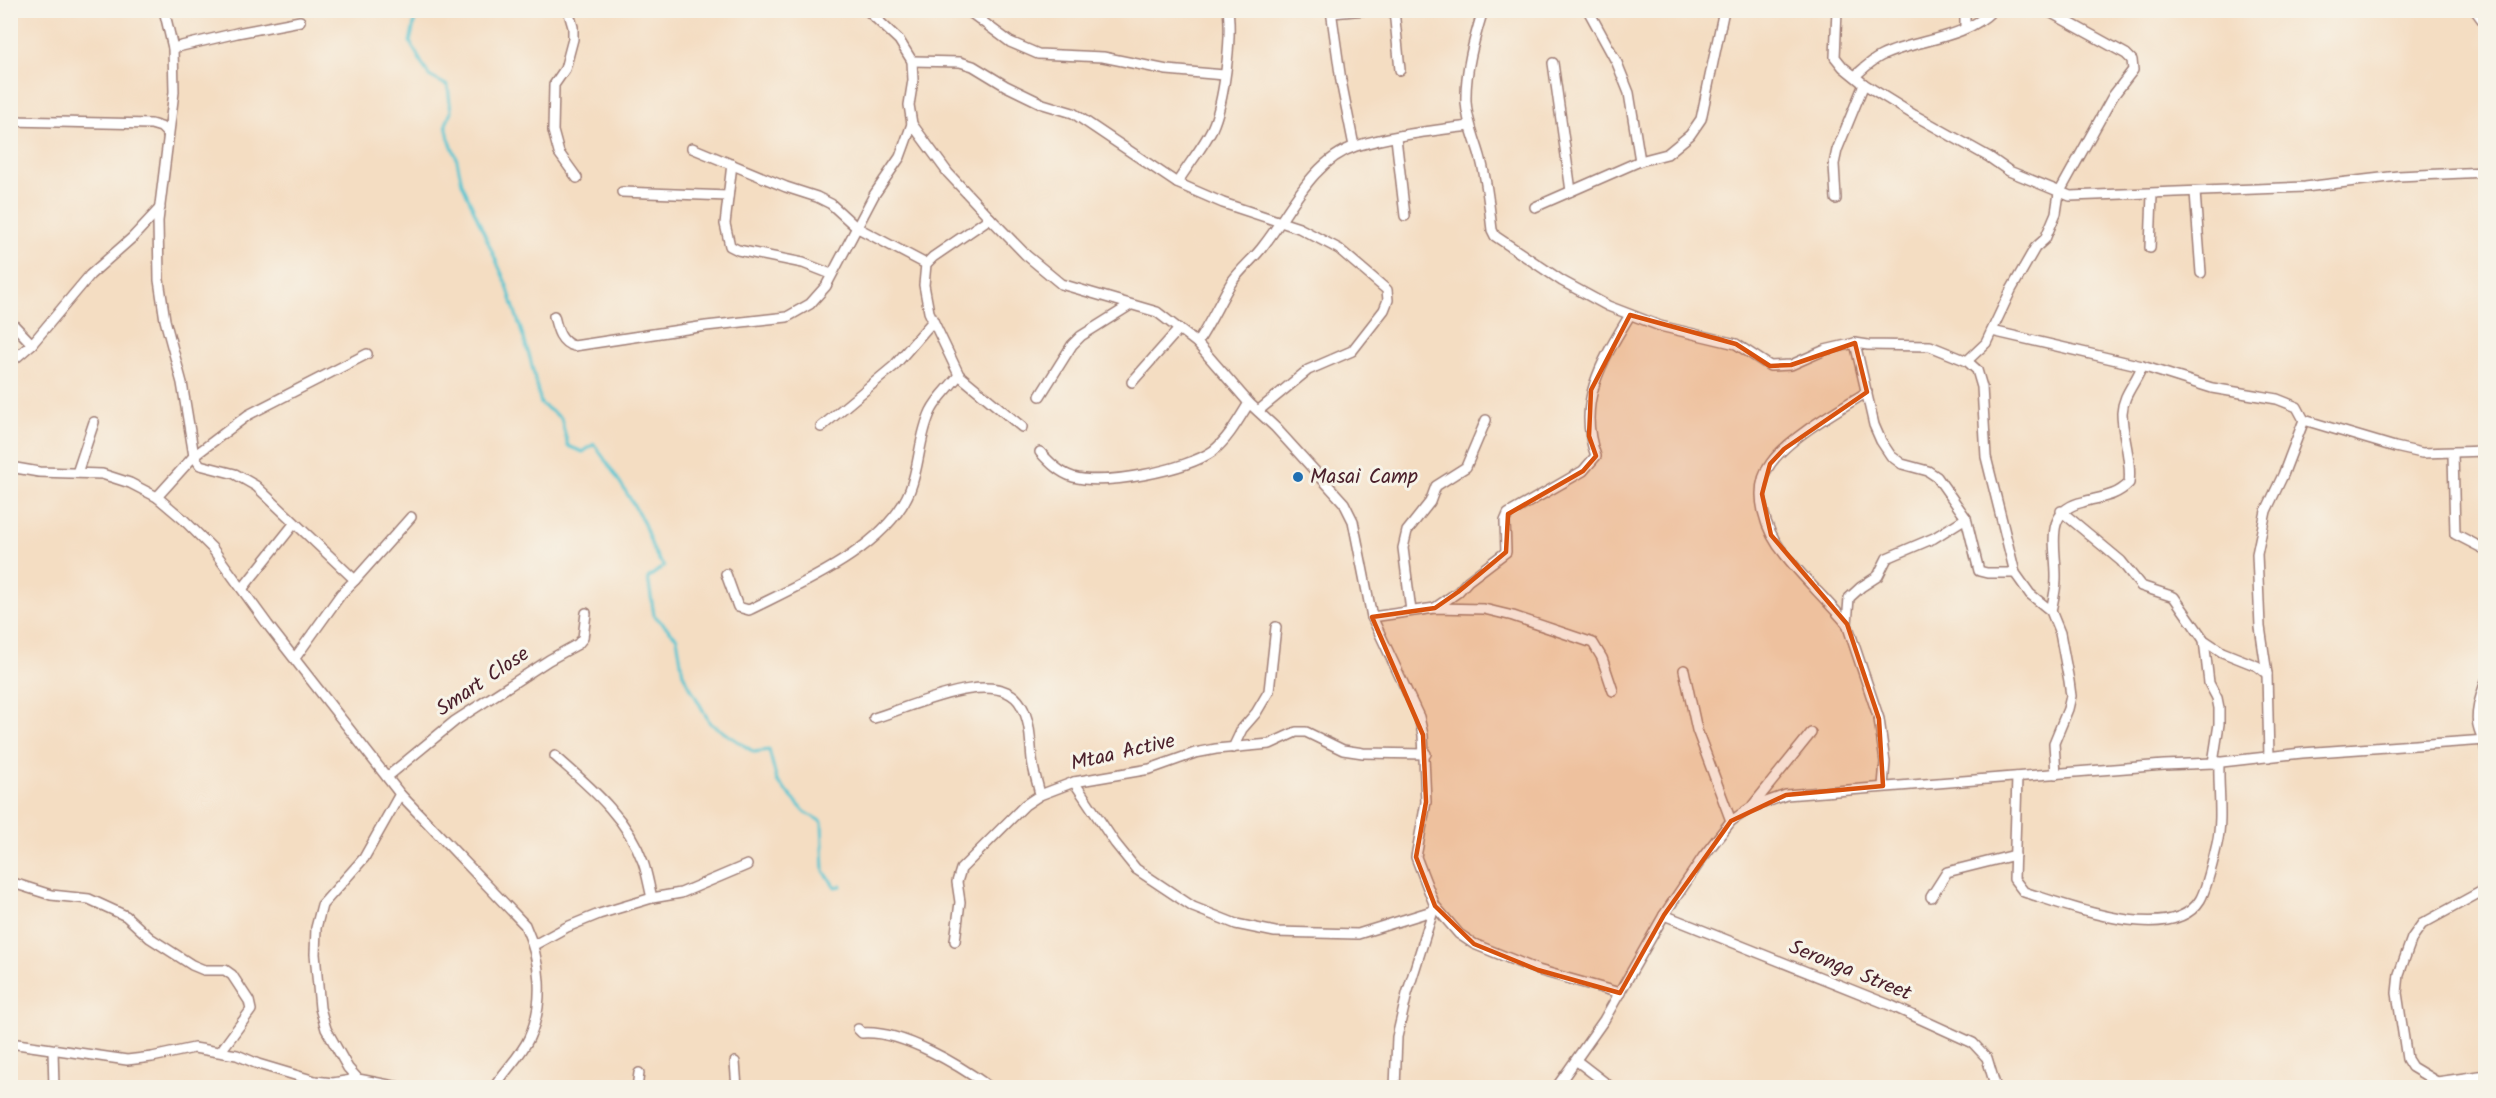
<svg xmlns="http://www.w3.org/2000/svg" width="2496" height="1098" font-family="Kalam,sans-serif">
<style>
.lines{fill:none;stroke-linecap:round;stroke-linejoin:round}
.stream{stroke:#59c5d1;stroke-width:3}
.minor-casing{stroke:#9f7e76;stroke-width:12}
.minor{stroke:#fff;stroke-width:9}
.marked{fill:#d8530f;fill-opacity:0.2;stroke:#d8530f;stroke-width:4.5;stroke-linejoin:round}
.poi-dot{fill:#1f6fb2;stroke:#f7f3e8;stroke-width:2}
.labels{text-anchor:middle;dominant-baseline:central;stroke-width:6;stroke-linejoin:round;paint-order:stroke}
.poi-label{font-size:21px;fill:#4a1f2b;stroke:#f7f3e8;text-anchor:start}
.street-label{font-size:21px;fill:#4a1f2b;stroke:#f7f3e8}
</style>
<rect width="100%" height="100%" fill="#f7f3e8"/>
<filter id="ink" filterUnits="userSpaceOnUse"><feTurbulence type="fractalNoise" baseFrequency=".0167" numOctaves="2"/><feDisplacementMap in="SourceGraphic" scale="12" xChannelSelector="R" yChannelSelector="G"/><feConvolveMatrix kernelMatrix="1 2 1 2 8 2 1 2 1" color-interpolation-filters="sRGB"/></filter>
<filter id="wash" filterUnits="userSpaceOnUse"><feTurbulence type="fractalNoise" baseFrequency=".008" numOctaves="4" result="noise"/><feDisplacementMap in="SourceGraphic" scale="24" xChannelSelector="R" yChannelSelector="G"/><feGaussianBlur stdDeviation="1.35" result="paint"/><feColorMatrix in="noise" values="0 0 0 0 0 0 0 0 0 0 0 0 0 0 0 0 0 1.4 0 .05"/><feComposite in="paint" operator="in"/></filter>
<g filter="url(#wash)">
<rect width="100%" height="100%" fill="#f4ddc2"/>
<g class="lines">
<!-- stream -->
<path class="stream" d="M417,10L410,42L429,76L448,86L451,112L446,124L449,139L456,156L462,183L506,283L530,358L541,404L561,418L568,446L583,452L594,444C611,468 628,493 642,520C650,535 651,553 664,566L648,578L654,615L677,638L683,674L710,723L754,752L769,750L777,781L805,812L822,822L824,871L835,887L841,886"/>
</g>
</g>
<g filter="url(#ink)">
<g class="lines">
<defs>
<g id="minor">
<path d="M164,10L173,48L174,92L158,221L159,280L165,320L182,383L194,456L200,465L235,474L256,486L355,580L341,594L295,658"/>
<path d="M568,10L573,27V39L565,69L554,85L553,131L559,153L577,178"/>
<path d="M867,10L899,40L912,61L913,80L909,105L912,124L948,173L990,218L1026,255L1061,284L1157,312L1197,343L1249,403L1275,427L1344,503L1353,521L1372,617L1419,717L1423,735L1426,802L1416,857L1435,906L1459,934L1474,944L1538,970L1620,993"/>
<path d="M967,10L1010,42L1038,54L1103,57L1167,70L1224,75"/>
<path d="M1331,10L1341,81L1354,146"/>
<path d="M1394,10L1400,70"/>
<path d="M1483,10C1474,40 1465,71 1466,102C1467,122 1475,138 1480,156C1487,180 1489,205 1492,230L1495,236L1562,281L1608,306L1660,326L1736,344L1770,366L1791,365L1825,350L1855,343L1868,345L1930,346L1967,361L1977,370L1982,387L1986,457L2015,573L2030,594L2051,611L2060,633L2069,681L2071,696L2068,709L2054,743L2056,774"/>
<path d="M1588,10L1617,63L1629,93L1640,161"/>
<path d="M1837,10L1835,57L1843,67L1864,84L1914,115L1989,157L2009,171L2070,196L2305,187L2398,176L2486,172"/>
<path d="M2475,10L2486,25"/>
<path d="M1332,13L1365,10"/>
<path d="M1965,28V10"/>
<path d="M173,48L237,33L300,21"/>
<path d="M912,61L960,62L973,66L1006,86L1043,104L1073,113L1177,183L1223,203L1299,228L1339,249L1387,290L1388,300L1384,310L1352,351L1308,370L1258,411"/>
<path d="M1553,63L1571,191"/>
<path d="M1855,76C1863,69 1871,61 1881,56C1918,38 1962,41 1993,10"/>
<path d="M10,121L151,124L161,127L167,133"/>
<path d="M1396,138L1405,216"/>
<path d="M692,148L786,187L817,197L831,204L856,227L926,264"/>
<path d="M732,164L725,224L730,246L738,250L803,263L831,274"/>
<path d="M1177,183C1188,165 1203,147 1212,129C1224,103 1232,39 1228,10"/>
<path d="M622,192L728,196"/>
<path d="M2195,192L2201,273"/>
<path d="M1836,199L1834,164L1837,150L1864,84"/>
<path d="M1535,207L1640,161L1667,154L1690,135L1701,119L1724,10"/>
<path d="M990,218L933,257L926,264L924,285L929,312L959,375L1022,427"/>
<path d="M2150,248L2152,194"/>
<path d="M554,316C557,328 560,343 574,346L706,326L787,317L810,304L826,286L874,195L900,157L912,124"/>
<path d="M10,321L32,344"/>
<path d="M1992,331L2142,366L2212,388L2277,399L2297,407L2304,420L2283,475L2266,511L2257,554L2260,627L2267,674L2269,757"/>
<path d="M1197,343C1210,324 1219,303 1231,283C1240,269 1254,259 1264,245C1290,212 1312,160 1356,146C1392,135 1432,131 1469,126"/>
<path d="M1855,343L1874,425L1881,441L1891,456L1902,464L1928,471L1937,477L1966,518L1979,571L1987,573H2015"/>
<path d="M1967,361L1986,343L2011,290L2035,248L2045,239L2056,213L2059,193L2113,96L2133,70L2132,60L2126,54L2046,10"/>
<path d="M10,363L32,344L90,275L133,237L160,208"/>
<path d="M1132,382L1179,329"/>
<path d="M1040,396L1072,345L1081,336L1129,306"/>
<path d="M2304,420L2395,447L2422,453L2486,451"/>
<path d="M821,427L894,366L933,321"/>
<path d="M1040,452C1050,463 1060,473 1073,477C1105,486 1186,470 1213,451C1228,439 1239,419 1249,403"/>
<path d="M2453,454L2455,534L2486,550"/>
<path d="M10,467L39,472L102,474L130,483L157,497L183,519L212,548L268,625L400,794L525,925C541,960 545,1003 529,1038C521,1056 504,1071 494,1088"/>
<path d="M77,473L94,422"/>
<path d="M157,497L194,456L248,415L367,354"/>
<path d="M2061,511L2121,561L2141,586L2174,597L2204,640L2222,652L2257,666L2267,674"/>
<path d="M726,574L738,607L749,610C801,584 887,548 910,490C920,464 919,436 931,411C937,398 950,387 959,375"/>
<path d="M355,580L411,517"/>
<path d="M243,588L294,524"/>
<path d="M1435,608L1458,592L1468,581L1506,552L1505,521L1508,514L1583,471L1596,456C1576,402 1602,361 1630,315"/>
<path d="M1411,611L1403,548L1407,531L1430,502L1436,486L1466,467L1486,420"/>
<path d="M2051,611C2053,601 2056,590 2056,579C2057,548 2042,511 2083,502C2100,497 2116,497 2129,483C2132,459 2122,436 2122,413C2123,394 2136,383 2142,366"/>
<path d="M1372,617L1435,608L1484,609L1513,616L1593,643L1602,658L1613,691"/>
<path d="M1847,624C1828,601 1805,580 1786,556C1766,533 1750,491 1771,463C1790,437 1838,410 1867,392"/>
<path d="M2204,640L2209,683L2217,698L2219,708V724L2213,763"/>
<path d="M1684,670L1697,730L1731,821"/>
<path d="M2486,681C2481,695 2474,715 2479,729C2482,738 2485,742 2486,752"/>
<path d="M874,718C907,709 998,664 1021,705C1031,722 1030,741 1032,759C1033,771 1038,783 1040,795"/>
<path d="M1233,748L1242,729L1256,713L1269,691L1276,627"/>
<path d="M555,756C590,787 627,817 643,862C647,873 649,886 652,898"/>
<path d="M387,777L455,721L549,660L578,644L583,638L586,613"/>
<path d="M2017,777L2014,879L2024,892C2064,904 2171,947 2200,900C2206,890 2214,857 2217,844C2223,819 2218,788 2219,762"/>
<path d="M1074,782L1115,843L1136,869L1193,907L1236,924L1275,932L1358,934L1432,911"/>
<path d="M1883,786L1885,762L1879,719L1847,624L1849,598L1861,587L1878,576L1887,558L1934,538L1966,518"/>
<path d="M400,794L364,858L322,905L316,928L315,954L320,1008L326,1029L348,1068L358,1079L404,1088"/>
<path d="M1753,805L1811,733"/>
<path d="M10,882L51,895L89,899L126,916L150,938L192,965L204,970H225L232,975L249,1001L251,1010L221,1051"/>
<path d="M1931,897L1947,872L2015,855"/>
<path d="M1664,915L1892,1006L1973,1043L1987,1058L1996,1088"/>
<path d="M955,941L960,902L957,882L961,869L1025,805L1040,795L1074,782L1150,769L1195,753L1216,749L1270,744L1296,732H1306L1343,750L1363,753L1426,754"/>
<path d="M534,945L567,927L599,914L652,898L681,893L747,865"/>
<path d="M858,1029L862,1033C902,1030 959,1065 991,1088"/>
<path d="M10,1043L127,1060L152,1057L194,1048L237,1055L258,1064L315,1081L333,1083L358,1079"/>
<path d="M53,1050L54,1088"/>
<path d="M1577,1061L1612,1088"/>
<path d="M735,1062L737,1088"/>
<path d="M2437,1082L2412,1067L2407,1059L2397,993L2399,974L2412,938L2422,924L2486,889"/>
<path d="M637,1088L639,1073"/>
<path d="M1395,1088L1397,1037L1407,994L1434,908"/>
<path d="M1556,1088L1604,1020L1664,915L1703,857L1731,821L1752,807L1786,795L2164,765L2213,763L2302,753L2486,740"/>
<path d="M2423,1088L2437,1082L2486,1075"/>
</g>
</defs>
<!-- minor casing -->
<use href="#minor" class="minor-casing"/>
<!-- minor -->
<use href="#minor" class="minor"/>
</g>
</g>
<!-- marked area -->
<path class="marked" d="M1630,315L1736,344L1770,366L1791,365L1855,343L1867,392L1784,449L1770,464L1762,494L1771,535L1847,624L1879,719L1883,786L1786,795L1731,821L1664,915L1620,993L1538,970L1474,944L1435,906L1416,857L1426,802L1423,735L1372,617L1435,608L1458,592L1506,552L1508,514L1583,471L1596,456L1589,436L1591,390Z"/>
<!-- markers -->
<circle class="poi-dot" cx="1298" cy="477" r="6"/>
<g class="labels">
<!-- poi labels -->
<g class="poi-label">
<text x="1310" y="477">Masai Camp</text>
</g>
<!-- street labels -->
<g class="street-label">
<text transform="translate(483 682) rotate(-34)">Smart Close</text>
<text transform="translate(1123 753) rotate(-13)">Mtaa Active</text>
<text transform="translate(1850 971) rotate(22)">Seronga Street</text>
</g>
</g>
<!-- margin -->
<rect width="2496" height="1098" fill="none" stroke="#f7f3e8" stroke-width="36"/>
</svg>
